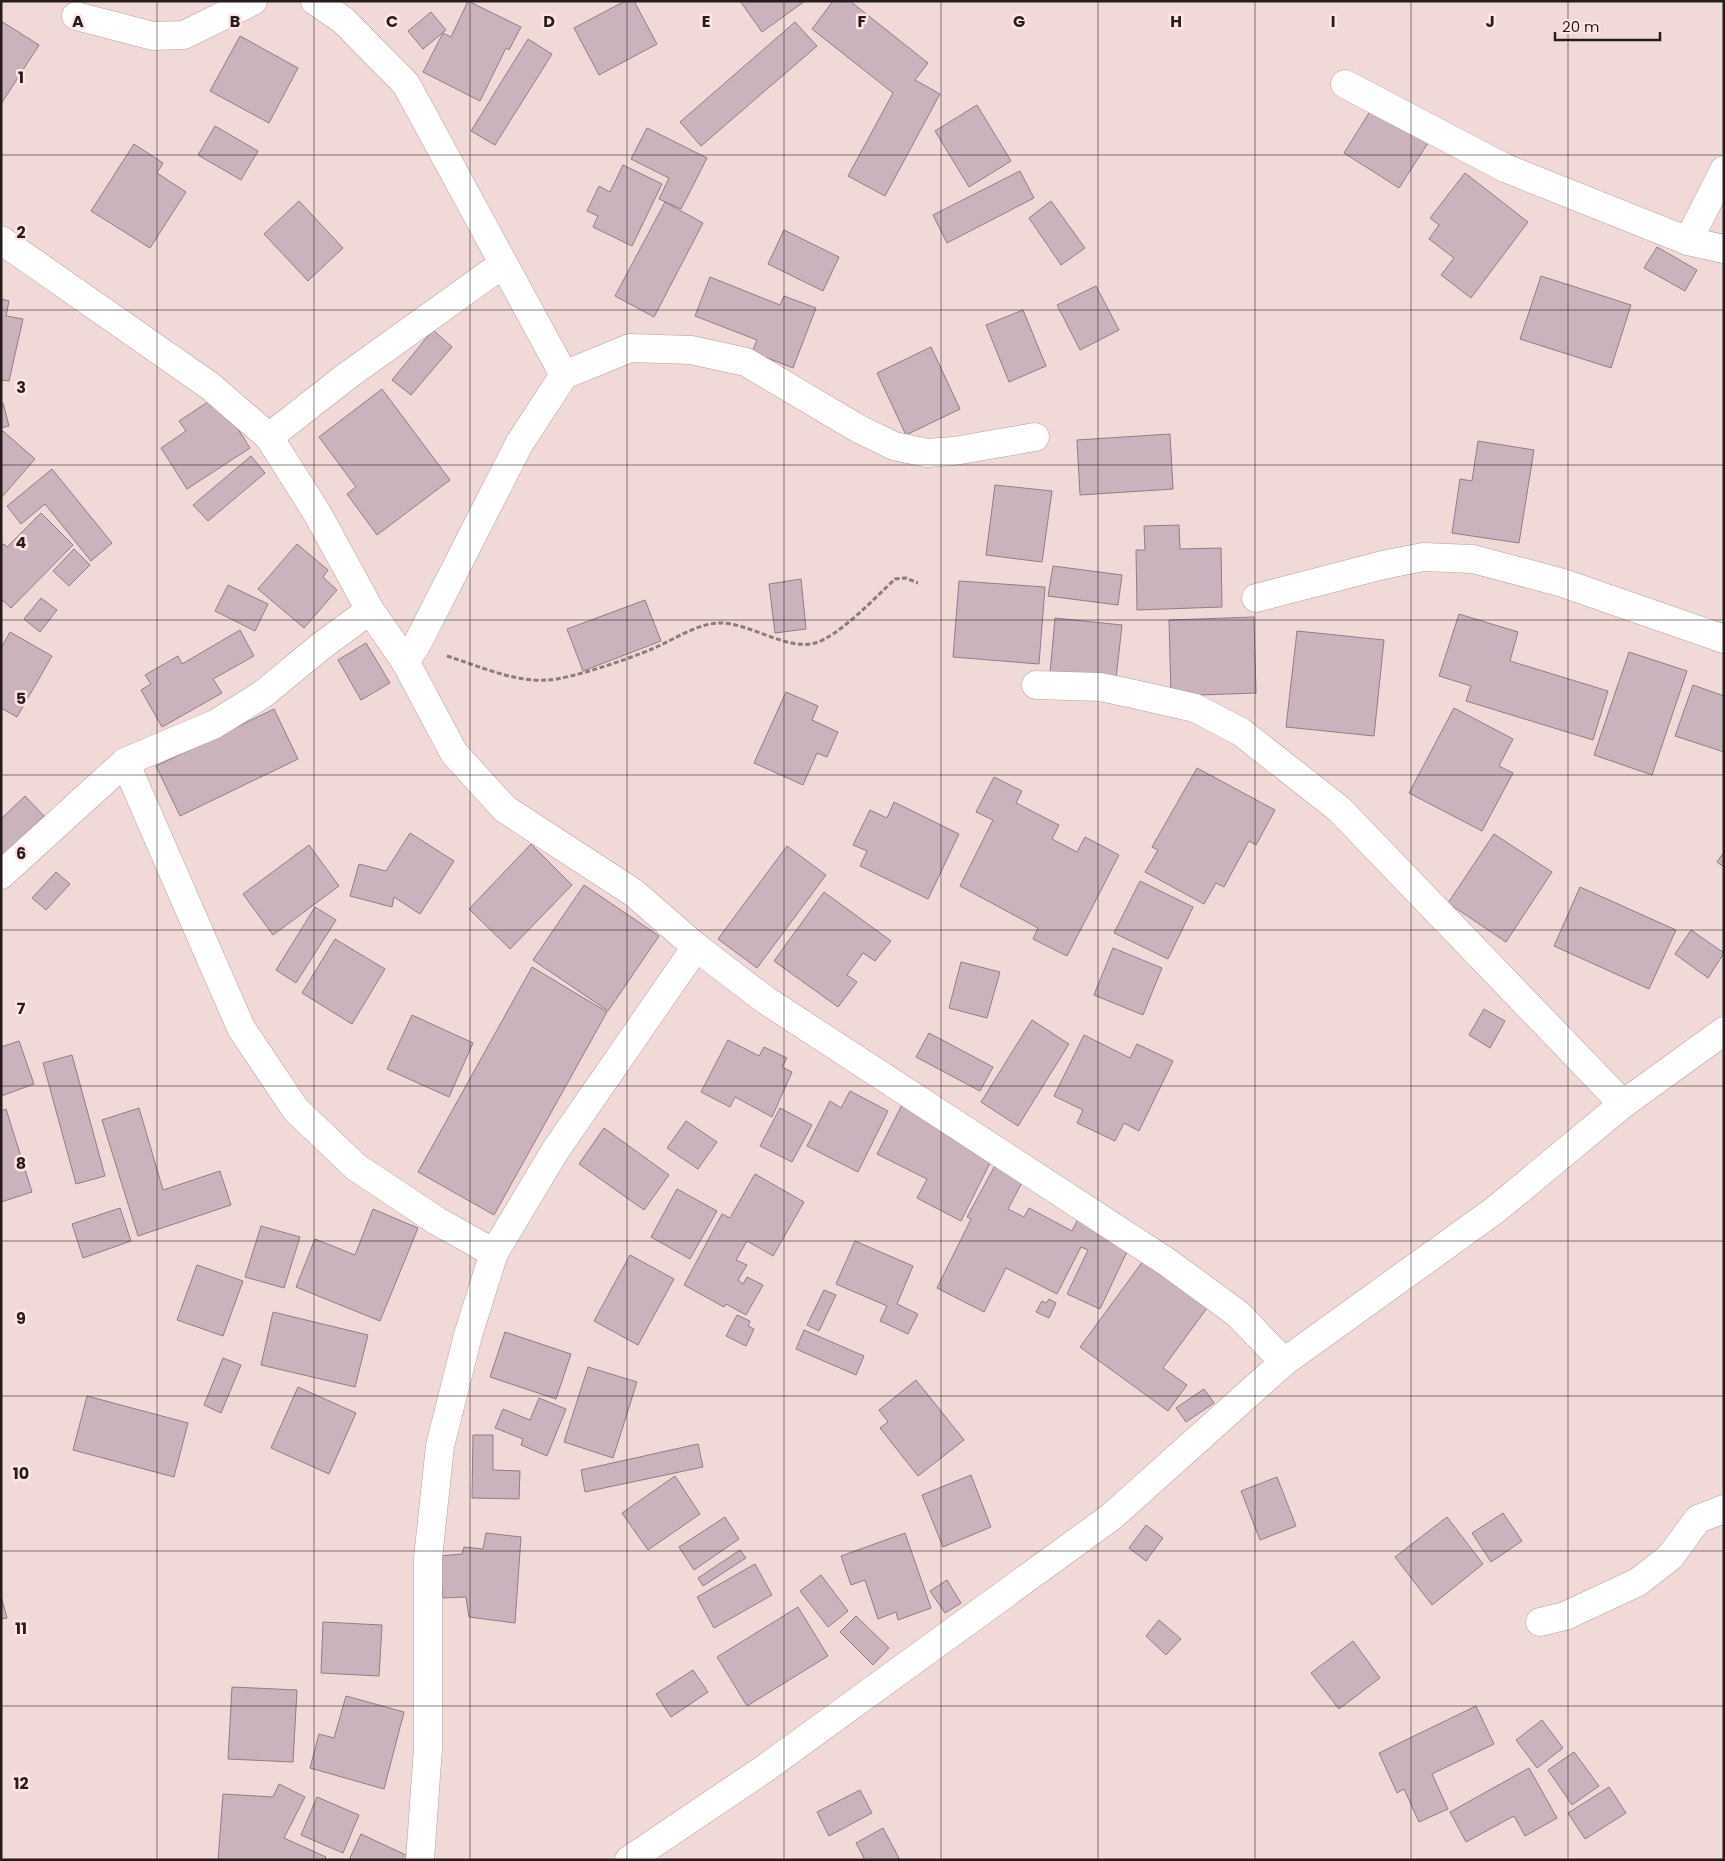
<svg xmlns="http://www.w3.org/2000/svg" width="1725" height="1861" font-family="Poppins,sans-serif">
<style>
.building{fill:#cab3bc;stroke:#927d86}
.lines{fill:none;stroke-linecap:round;stroke-linejoin:round}
.minor-casing{stroke:#b79f9e;stroke-width:29}
.path{stroke:#8d7c7b;stroke-width:3;stroke-dasharray:5 2.5;stroke-linecap:butt}
.minor{stroke:#fff;stroke-width:28}
.grid{fill:none;stroke:#251c1b;stroke-width:1;stroke-opacity:0.55}
.grid-label{font-size:16px;text-anchor:middle;font-weight:bold;fill:#251c1b;stroke:#ffe6e4;stroke-width:5;stroke-linejoin:round;paint-order:stroke}
</style>
<rect width="100%" height="100%" fill="#f1d9d7"/>
<!-- building -->
<g class="building">
<path d="M468,1L521,27L509,50L506,48L480,101L423,72L443,33L451,37Z"/>
<path d="M625,1H634L657,44L599,75L574,28Z"/>
<path d="M740,1H805L762,32Z"/>
<path d="M833,1H850L928,63L915,80L940,94L885,196L848,176L893,93L812,29Z"/>
<path d="M431,12L446,30L423,49L408,31Z"/>
<path d="M1,21L39,45L1,104Z"/>
<path d="M795,22L817,46L701,146L680,122Z"/>
<path d="M240,36L298,68L269,123L210,91Z"/>
<path d="M528,39L552,54L495,145L471,131Z"/>
<path d="M977,105L1011,161L969,187L935,131Z"/>
<path d="M1372,108L1428,143L1399,188L1344,153Z"/>
<path d="M215,126L258,151L241,180L198,155Z"/>
<path d="M647,128L707,158L681,209L659,199L669,178L631,159Z"/>
<path d="M134,144L163,163L157,173L186,192L150,248L91,211Z"/>
<path d="M623,165L662,184L632,246L593,227L598,216L587,211L599,186L610,192Z"/>
<path d="M1020,171L1034,198L947,243L933,215Z"/>
<path d="M1465,173L1528,222L1471,298L1441,275L1454,258L1429,239L1439,225L1430,218Z"/>
<path d="M299,201L343,248L308,281L264,234Z"/>
<path d="M1051,201L1085,248L1061,265L1029,218Z"/>
<path d="M665,202L703,223L654,317L615,296Z"/>
<path d="M784,230L839,257L823,291L768,264Z"/>
<path d="M1657,247L1697,270L1685,291L1644,268Z"/>
<path d="M1541,276L1631,305L1611,368L1520,339Z"/>
<path d="M710,277L780,305L784,296L816,308L793,368L752,352L757,340L695,316Z"/>
<path d="M1096,286L1119,330L1080,350L1057,305Z"/>
<path d="M1,299L9,301L6,316L23,319L9,381L1,380Z"/>
<path d="M1023,310L1046,366L1009,382L986,325Z"/>
<path d="M433,330L452,347L411,395L392,380Z"/>
<path d="M931,347L960,409L906,435L877,373Z"/>
<path d="M382,389L450,480L377,535L347,494L356,487L319,437Z"/>
<path d="M217,396L250,448L187,489L161,448L186,431L179,421Z"/>
<path d="M3,403L9,426L1,428V404Z"/>
<path d="M3,431L35,459L1,498V433Z"/>
<path d="M1170,434L1173,489L1080,495L1077,440Z"/>
<path d="M1478,441L1534,450L1519,543L1452,533L1460,479L1472,481Z"/>
<path d="M251,456L265,473L208,521L193,505Z"/>
<path d="M52,469L112,543L91,561L45,504L21,524L7,506Z"/>
<path d="M995,485L1052,491L1042,562L986,555Z"/>
<path d="M41,513L73,545L11,608L1,599V546L4,544L7,547Z"/>
<path d="M1179,525L1180,549L1221,548L1222,607L1137,610L1136,550H1145L1144,526Z"/>
<path d="M297,544L328,570L323,577L337,590L304,628L258,589Z"/>
<path d="M74,549L90,565L69,586L53,571Z"/>
<path d="M1053,566L1122,575L1118,605L1048,596Z"/>
<path d="M801,579L806,629L775,633L769,584Z"/>
<path d="M959,581L1045,587L1039,664L953,657Z"/>
<path d="M228,585L268,604L255,631L215,611Z"/>
<path d="M41,598L57,610L40,632L24,619Z"/>
<path d="M645,600L661,641L583,671L567,629Z"/>
<path d="M1459,614L1518,632L1510,661L1608,691L1593,740L1466,701L1471,686L1439,676Z"/>
<path d="M1254,617L1256,693L1171,696L1169,620Z"/>
<path d="M1055,618L1122,625L1116,679L1050,673Z"/>
<path d="M240,630L254,656L213,679L222,693L162,727L141,690L151,684L145,675L178,656L182,664Z"/>
<path d="M1297,631L1384,640L1374,736L1286,727Z"/>
<path d="M10,632L52,656L17,717L1,708V648Z"/>
<path d="M366,643L390,683L361,700L338,660Z"/>
<path d="M1629,652L1687,671L1652,775L1594,755Z"/>
<path d="M1693,685L1724,696V752L1675,736Z"/>
<path d="M786,692L818,706L812,720L838,732L827,757L817,753L803,785L754,763Z"/>
<path d="M1454,708L1513,739L1499,766L1513,773L1482,831L1409,793Z"/>
<path d="M274,709L298,759L180,816L156,766Z"/>
<path d="M1197,768L1275,810L1256,845L1249,841L1224,887L1216,883L1204,904L1145,872L1158,850L1152,847Z"/>
<path d="M994,777L1022,791L1016,803L1059,825L1052,839L1077,852L1085,837L1119,855L1067,956L1033,939L1038,928L960,886L993,820L976,812Z"/>
<path d="M25,796L44,816L1,857V819Z"/>
<path d="M894,802L959,834L928,899L860,866L867,851L853,845L870,810L887,818Z"/>
<path d="M410,833L454,861L420,914L394,897L392,907L350,896L359,864L386,871Z"/>
<path d="M1494,834L1552,872L1506,942L1448,903Z"/>
<path d="M531,844L572,885L510,949L469,909Z"/>
<path d="M309,845L339,886L273,935L243,894Z"/>
<path d="M787,846L826,875L757,968L718,939Z"/>
<path d="M1724,852V867L1717,862Z"/>
<path d="M56,872L70,884L46,910L32,898Z"/>
<path d="M1140,881L1193,907L1168,959L1114,933Z"/>
<path d="M584,885L659,936L608,1011L533,960Z"/>
<path d="M1580,887L1676,930L1649,989L1554,946Z"/>
<path d="M824,892L891,941L875,961L863,953L847,975L857,982L838,1007L774,961Z"/>
<path d="M315,907L336,920L296,983L276,970Z"/>
<path d="M1691,930L1724,953L1708,978L1675,954Z"/>
<path d="M335,939L385,969L352,1024L302,993Z"/>
<path d="M1113,948L1162,968L1143,1015L1094,995Z"/>
<path d="M961,962L1000,972L987,1018L949,1008Z"/>
<path d="M532,967L607,1012L494,1215L418,1172Z"/>
<path d="M1484,1009L1505,1021L1490,1048L1469,1035Z"/>
<path d="M412,1015L473,1043L449,1097L387,1069Z"/>
<path d="M1032,1020L1069,1044L1018,1126L981,1102Z"/>
<path d="M929,1033L993,1067L980,1091L916,1057Z"/>
<path d="M1084,1035L1130,1058L1137,1044L1173,1061L1139,1131L1124,1123L1115,1141L1077,1123L1083,1110L1054,1096Z"/>
<path d="M728,1040L759,1056L764,1047L787,1058L782,1067L792,1072L772,1117L735,1097L730,1107L701,1092Z"/>
<path d="M19,1041L34,1084L1,1096V1047Z"/>
<path d="M72,1055L105,1176L76,1184L43,1063Z"/>
<path d="M850,1091L888,1111L858,1172L807,1146L830,1101L841,1108Z"/>
<path d="M906,1097L956,1123L949,1137L992,1159L961,1221L917,1198L927,1179L877,1154Z"/>
<path d="M139,1108L163,1190L220,1171L231,1205L138,1236L102,1120Z"/>
<path d="M780,1108L812,1125L792,1162L760,1146Z"/>
<path d="M6,1109L32,1192L1,1202V1111Z"/>
<path d="M686,1121L717,1142L698,1169L667,1148Z"/>
<path d="M604,1128L669,1175L644,1210L579,1164Z"/>
<path d="M998,1160L1026,1175L1008,1209L1024,1217L1029,1208L1072,1231L1079,1217L1132,1241L1100,1309L1067,1294L1088,1250L1081,1247L1057,1294L1006,1268L984,1312L937,1288L971,1219L967,1217Z"/>
<path d="M755,1174L804,1202L773,1256L747,1241L736,1260L747,1265L738,1280L743,1284L747,1277L763,1285L746,1315L726,1304L724,1307L684,1285L722,1214L730,1218Z"/>
<path d="M677,1189L717,1211L690,1259L651,1237Z"/>
<path d="M120,1208L131,1241L83,1258L72,1224Z"/>
<path d="M373,1209L418,1228L380,1321L296,1287L315,1239L355,1255Z"/>
<path d="M261,1226L300,1237L284,1288L245,1277Z"/>
<path d="M855,1241L913,1266L897,1304L918,1314L908,1334L880,1321L887,1306L836,1284Z"/>
<path d="M630,1255L674,1279L638,1345L594,1321Z"/>
<path d="M1146,1257L1210,1304L1163,1368L1187,1385L1168,1411L1080,1347Z"/>
<path d="M197,1265L243,1281L223,1336L177,1320Z"/>
<path d="M824,1290L836,1295L819,1331L807,1325Z"/>
<path d="M1049,1299L1056,1303L1049,1318L1036,1312L1042,1301L1046,1303Z"/>
<path d="M273,1312L368,1335L355,1387L261,1365Z"/>
<path d="M737,1315L750,1321L748,1326L754,1329L746,1346L726,1336Z"/>
<path d="M804,1330L864,1356L856,1375L796,1349Z"/>
<path d="M505,1332L571,1354L556,1399L490,1377Z"/>
<path d="M223,1358L241,1365L221,1413L204,1405Z"/>
<path d="M588,1367L637,1382L613,1458L564,1442Z"/>
<path d="M916,1380L964,1440L918,1476L880,1428L888,1422L879,1410Z"/>
<path d="M298,1387L356,1413L329,1474L271,1448Z"/>
<path d="M1204,1389L1214,1403L1186,1422L1176,1408Z"/>
<path d="M87,1396L188,1423L174,1477L73,1450Z"/>
<path d="M539,1398L566,1409L547,1456L521,1445L523,1439L495,1428L503,1409L530,1420Z"/>
<path d="M473,1435H493V1470L520,1471L519,1499L472,1498Z"/>
<path d="M698,1444L703,1467L585,1492L581,1470Z"/>
<path d="M971,1475L991,1527L943,1547L922,1495Z"/>
<path d="M675,1476L700,1514L648,1550L622,1513Z"/>
<path d="M1277,1477L1296,1526L1260,1540L1241,1491Z"/>
<path d="M1503,1513L1522,1541L1491,1562L1472,1533Z"/>
<path d="M725,1517L739,1539L694,1570L679,1547Z"/>
<path d="M1447,1517L1483,1564L1432,1605L1395,1557Z"/>
<path d="M1146,1525L1163,1538L1146,1561L1129,1548Z"/>
<path d="M486,1533L521,1537L515,1623L469,1617L466,1597L443,1598L439,1556L462,1554L464,1547L483,1549Z"/>
<path d="M905,1533L931,1608L898,1620L896,1612L878,1619L865,1580L851,1585L841,1556Z"/>
<path d="M740,1550L746,1558L703,1586L698,1578Z"/>
<path d="M755,1564L772,1595L714,1628L697,1597Z"/>
<path d="M821,1575L848,1611L828,1627L800,1591Z"/>
<path d="M947,1580L961,1603L945,1613L930,1591Z"/>
<path d="M1,1596L7,1618L1,1619Z"/>
<path d="M798,1607L828,1656L747,1706L717,1657Z"/>
<path d="M856,1616L889,1648L873,1665L840,1632Z"/>
<path d="M1159,1620L1181,1639L1166,1655L1146,1636Z"/>
<path d="M323,1622L382,1625L379,1676L321,1673Z"/>
<path d="M1353,1641L1380,1678L1339,1709L1311,1673Z"/>
<path d="M693,1670L708,1692L671,1717L656,1694Z"/>
<path d="M232,1687L297,1690L293,1762L228,1759Z"/>
<path d="M346,1696L404,1712L384,1789L310,1768L319,1734L334,1738Z"/>
<path d="M1476,1706L1494,1744L1432,1774L1448,1809L1419,1822L1404,1789L1397,1793L1379,1753Z"/>
<path d="M1542,1720L1563,1748L1537,1768L1516,1740Z"/>
<path d="M1574,1752L1599,1786L1572,1805L1548,1770Z"/>
<path d="M1529,1768L1557,1818L1525,1836L1514,1816L1466,1842L1450,1812Z"/>
<path d="M279,1784L305,1797L284,1838L326,1857L325,1860H218L223,1794L273,1797Z"/>
<path d="M1609,1787L1626,1813L1585,1839L1568,1813Z"/>
<path d="M860,1790L872,1813L829,1836L817,1812Z"/>
<path d="M317,1797L359,1815L343,1853L301,1835Z"/>
<path d="M883,1828L900,1860H865L856,1843Z"/>
<path d="M361,1834L408,1856L406,1860H349Z"/>
</g>
<g class="lines">
<defs>
<g id="minor">
<path d="M315,1L343,20L406,84L564,375"/>
<path d="M76,16L153,36L184,35L253,1"/>
<path d="M1345,84L1505,168L1688,241L1724,249"/>
<path d="M1,240L210,386L269,437L317,513L370,610L405,661L454,753L505,809L634,893L696,947L767,1001L1167,1262L1238,1314L1284,1362"/>
<path d="M1688,241L1724,170"/>
<path d="M269,437L347,376L503,264"/>
<path d="M1256,598L1383,565L1423,557L1473,559L1563,583L1724,639"/>
<path d="M405,661L416,646L519,444L564,375L630,348L691,350L746,362L859,429L894,446L927,453L954,451L1035,437"/>
<path d="M1036,685L1100,687L1134,694L1195,708L1241,732L1339,809L1623,1104"/>
<path d="M125,762L241,1028L296,1110L356,1167L437,1221L494,1253"/>
<path d="M1,875L125,762L215,724L263,694L320,647L370,610"/>
<path d="M1540,1622L1565,1616L1638,1582L1670,1557L1698,1519L1724,1509"/>
<path d="M420,1860L428,1748V1558L440,1446L468,1335L494,1253L555,1151L696,947"/>
<path d="M629,1860L767,1767L1111,1517L1284,1362L1495,1210L1623,1104L1724,1031"/>
</g>
</defs>
<!-- minor casing -->
<use href="#minor" class="minor-casing"/>
<!-- path -->
<path class="path" d="M447,656C479,666 513,682 547,680C571,679 628,659 652,649C674,640 695,624 719,623C748,622 787,651 815,643C838,637 877,596 895,579L906,578L918,583"/>
<!-- minor -->
<use href="#minor" class="minor"/>
</g>
<!-- grid -->
<path class="grid" d="M157,1V1860M314,1V1860M470,1V1860M627,1V1860M784,1V1860M941,1V1860M1098,1V1860M1255,1V1860M1411,1V1860M1568,1V1860M1,155H1724M1,310H1724M1,465H1724M1,620H1724M1,775H1724M1,930H1724M1,1086H1724M1,1241H1724M1,1396H1724M1,1551H1724M1,1706H1724"/>
<g class="grid-label">
<text x="78" y="27">A</text>
<text x="235" y="27">B</text>
<text x="392" y="27">C</text>
<text x="549" y="27">D</text>
<text x="706" y="27">E</text>
<text x="862" y="27">F</text>
<text x="1019" y="27">G</text>
<text x="1176" y="27">H</text>
<text x="1333" y="27">I</text>
<text x="1490" y="27">J</text>
<text x="21" y="83">1</text>
<text x="21" y="238">2</text>
<text x="21" y="393">3</text>
<text x="21" y="548">4</text>
<text x="21" y="704">5</text>
<text x="21" y="859">6</text>
<text x="21" y="1014">7</text>
<text x="21" y="1169">8</text>
<text x="21" y="1324">9</text>
<text x="21" y="1479">10</text>
<text x="21" y="1634">11</text>
<text x="21" y="1789">12</text>
</g>
<!-- border -->
<rect width="1725" height="1861" fill="none" stroke="#251c1b" stroke-width="5"/>
<!-- scale -->
<path d="M1555 32v8h105v-8" fill="none" stroke="#251c1b" stroke-width="2.5"/>
<text x="1562" y="32" font-size="15" fill="#251c1b" stroke="#ffe6e4" stroke-width="4" paint-order="stroke">20 m</text>
</svg>
